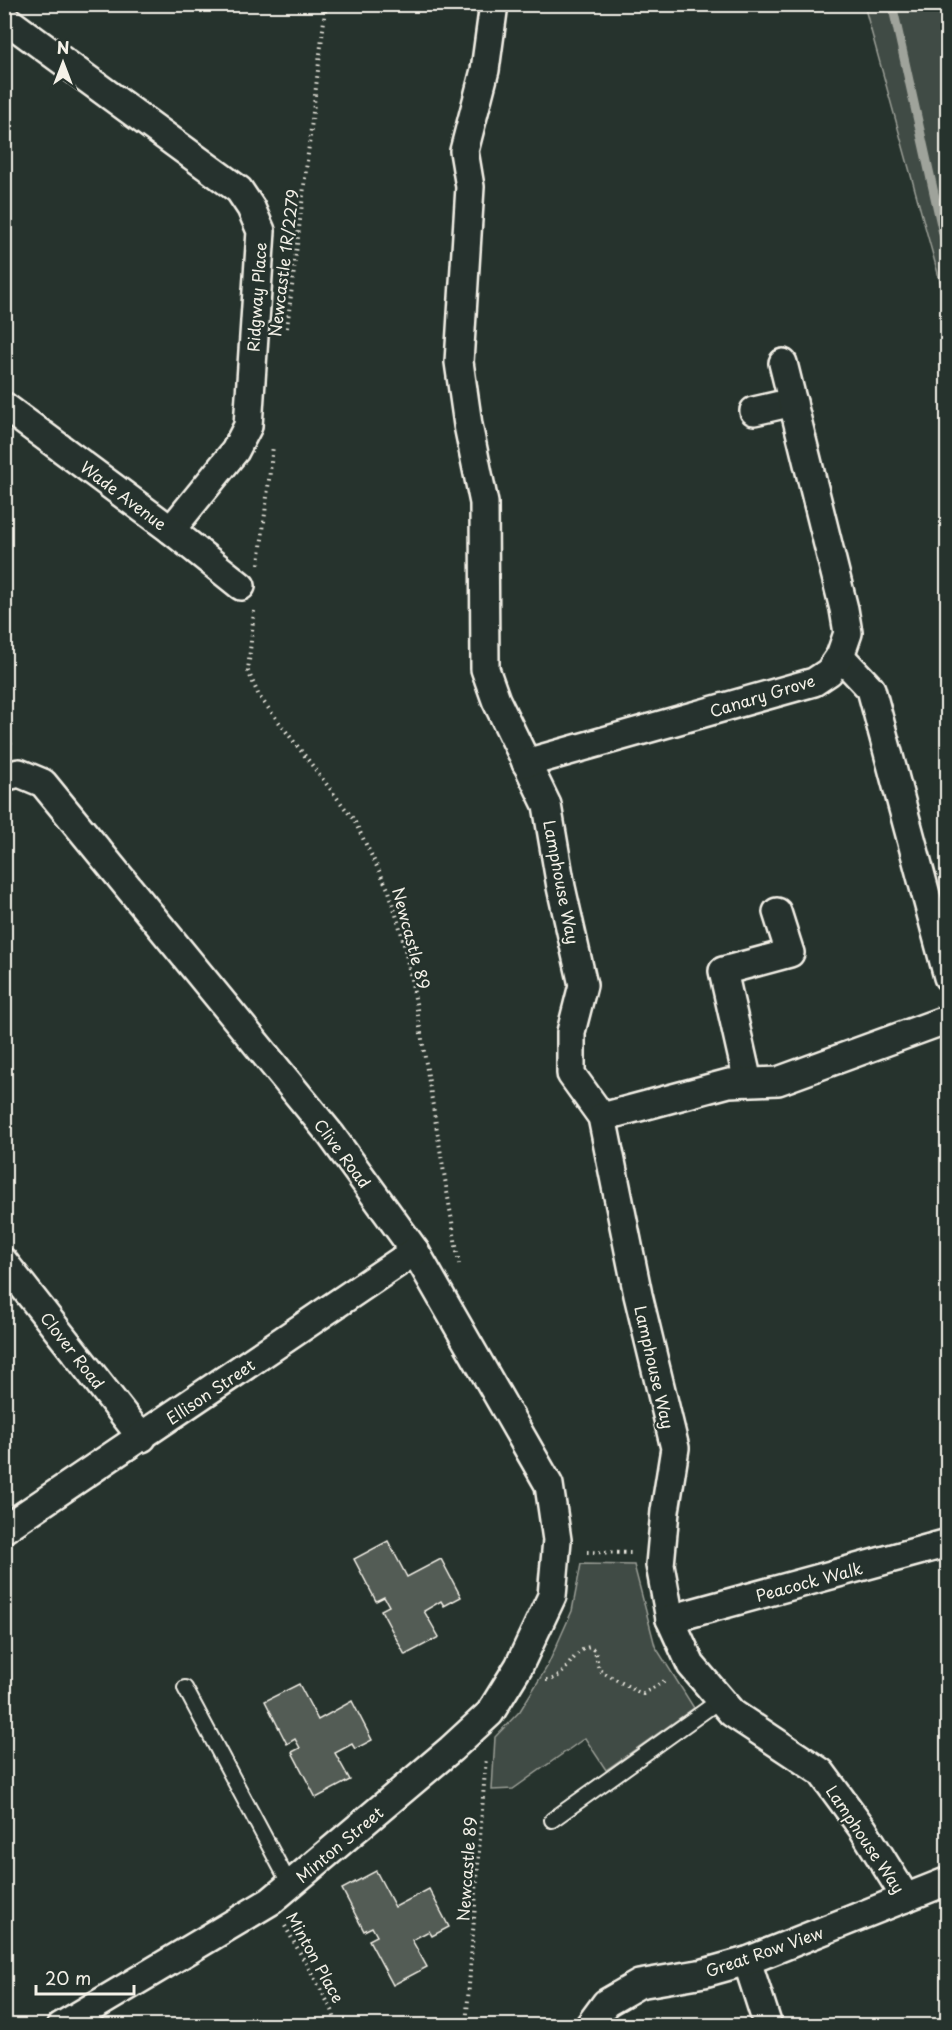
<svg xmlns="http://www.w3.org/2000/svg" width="952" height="2030" font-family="'Playpen Sans',sans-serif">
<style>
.green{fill:#414b45;stroke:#9a9e96;stroke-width:1.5}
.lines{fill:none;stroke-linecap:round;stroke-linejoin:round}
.stream{stroke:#9fa39b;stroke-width:9}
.building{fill:#525c55;stroke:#f4f1e8;stroke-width:1.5}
.service-casing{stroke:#f4f1e8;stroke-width:18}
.minor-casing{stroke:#f4f1e8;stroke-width:32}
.path{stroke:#f4f1e8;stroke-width:4;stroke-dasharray:1.5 4.5;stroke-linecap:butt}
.service{stroke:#26332d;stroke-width:14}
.minor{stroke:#26332d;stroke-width:27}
.labels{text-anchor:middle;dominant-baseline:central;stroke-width:4.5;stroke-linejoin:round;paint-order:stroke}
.street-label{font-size:16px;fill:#f4f1e8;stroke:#26332d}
</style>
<rect width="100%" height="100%" fill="#26332d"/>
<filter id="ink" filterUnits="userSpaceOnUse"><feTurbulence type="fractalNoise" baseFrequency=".0167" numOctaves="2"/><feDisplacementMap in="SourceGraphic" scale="12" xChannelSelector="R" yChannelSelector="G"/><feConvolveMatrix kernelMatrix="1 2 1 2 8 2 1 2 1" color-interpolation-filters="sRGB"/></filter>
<g filter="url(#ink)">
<!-- green -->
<g class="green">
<path d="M864,5H947V313L942,288Z"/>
<path d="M581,1564L634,1565L655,1646L694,1708L606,1770L585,1738L513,1789L492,1790L495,1737L520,1711L547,1667L572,1611Z"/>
</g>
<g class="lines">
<!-- stream -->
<path class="stream" d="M892,4L948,256"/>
</g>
<!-- building -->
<g class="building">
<path d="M388,1541L407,1577L441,1559L461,1597L444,1606L441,1601L424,1611L439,1637L405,1655L381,1610L389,1606L384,1597L376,1601L354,1559Z"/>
<path d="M299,1684L318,1720L352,1701L372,1740L355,1749L352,1744L335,1753L350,1780L316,1798L292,1752L300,1748L295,1739L287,1744L265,1701Z"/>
<path d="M376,1871L395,1907L429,1889L449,1927L432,1936L429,1931L412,1940L427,1967L393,1985L369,1940L377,1936L372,1927L364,1931L342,1889Z"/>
</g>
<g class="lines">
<defs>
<g id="service">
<path d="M185,1688L290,1885"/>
<path d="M552,1820L720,1700"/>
</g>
<g id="minor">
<path d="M494,4L485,70L464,151L470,187L459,362L468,425L484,503L485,669L496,700L547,805L561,887L583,985L571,1032V1074L602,1117L638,1295L675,1448L665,1511L660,1565L670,1619L691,1665L732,1713L821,1772L863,1829L906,1898"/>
<path d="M4,18L239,190L251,208L261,231L248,426L235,451L171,530"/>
<path d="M4,406L171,530L241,586"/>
<path d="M754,411L793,402"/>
<path d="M840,656L871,689L948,977"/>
<path d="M526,763L814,682L829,672L840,656L848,633L844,609L783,363"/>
<path d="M4,777L19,773L43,783L331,1135L415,1251L549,1485L557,1540L552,1596L519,1666L490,1713L451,1749L271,1901L61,2026"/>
<path d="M748,1082L723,971L790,953L777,912"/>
<path d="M602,1117L729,1083L778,1081L948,1019"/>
<path d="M4,1262L142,1438"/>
<path d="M4,1529L415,1251"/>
<path d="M670,1619L948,1543"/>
<path d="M747,1961L768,2026"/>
<path d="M589,2026L606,2003L639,1984L704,1973L747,1961L948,1881"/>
</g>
</defs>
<!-- service casing -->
<use href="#service" class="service-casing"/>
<!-- minor casing -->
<use href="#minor" class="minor-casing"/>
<!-- path -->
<g class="path">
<path d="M287,328L326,4"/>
<path d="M259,564L273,446"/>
<path d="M254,611L248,671L259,696L354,820L389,891L402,935L416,1003L459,1264"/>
<path d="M4,726L11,745"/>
<path d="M587,1552L633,1553"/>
<path d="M546,1680C567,1680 570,1651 590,1647L595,1651L599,1670L638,1692L643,1694L666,1680"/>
<path d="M285,1926L332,2010L337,2026"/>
<path d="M466,2026L486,1757"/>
</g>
<!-- service -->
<use href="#service" class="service"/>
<!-- minor -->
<use href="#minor" class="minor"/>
</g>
</g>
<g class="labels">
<!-- street labels -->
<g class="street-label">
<text transform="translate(283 263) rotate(-83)">Newcastle 1R/2279</text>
<text transform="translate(256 297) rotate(-86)">Ridgway Place</text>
<text transform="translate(124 495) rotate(37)">Wade Avenue</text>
<text transform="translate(762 695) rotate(-17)">Canary Grove</text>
<text transform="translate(562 882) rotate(79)">Lamphouse Way</text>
<text transform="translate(412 938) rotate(75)">Newcastle 89</text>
<text transform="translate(343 1153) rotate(53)">Clive Road</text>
<text transform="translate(73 1350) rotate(52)">Clover Road</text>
<text transform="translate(655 1367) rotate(77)">Lamphouse Way</text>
<text transform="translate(210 1391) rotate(-34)">Ellison Street</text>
<text transform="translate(809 1581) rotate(-15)">Peacock Walk</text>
<text transform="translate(866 1839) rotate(56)">Lamphouse Way</text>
<text transform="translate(339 1844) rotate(-40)">Minton Street</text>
<text transform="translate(466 1869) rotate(-86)">Newcastle 89</text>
<text transform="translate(764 1951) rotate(-19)">Great Row View</text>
<text transform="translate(316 1957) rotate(61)">Minton Place</text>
</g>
</g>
<!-- margin -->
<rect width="952" height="2030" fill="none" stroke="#26332d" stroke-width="24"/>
<rect x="12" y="12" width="928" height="2006" fill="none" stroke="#f4f1e8" stroke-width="2" filter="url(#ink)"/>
<!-- north arrow -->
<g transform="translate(63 63)" stroke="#26332d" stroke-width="4.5" paint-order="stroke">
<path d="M0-4.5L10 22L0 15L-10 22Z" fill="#f4f1e8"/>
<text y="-9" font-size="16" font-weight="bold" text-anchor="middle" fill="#f4f1e8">N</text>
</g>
<!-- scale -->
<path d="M36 1985v9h98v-9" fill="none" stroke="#f4f1e8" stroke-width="3"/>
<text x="45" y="1985" font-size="18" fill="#f4f1e8" stroke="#26332d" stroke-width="4.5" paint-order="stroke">20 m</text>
</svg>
